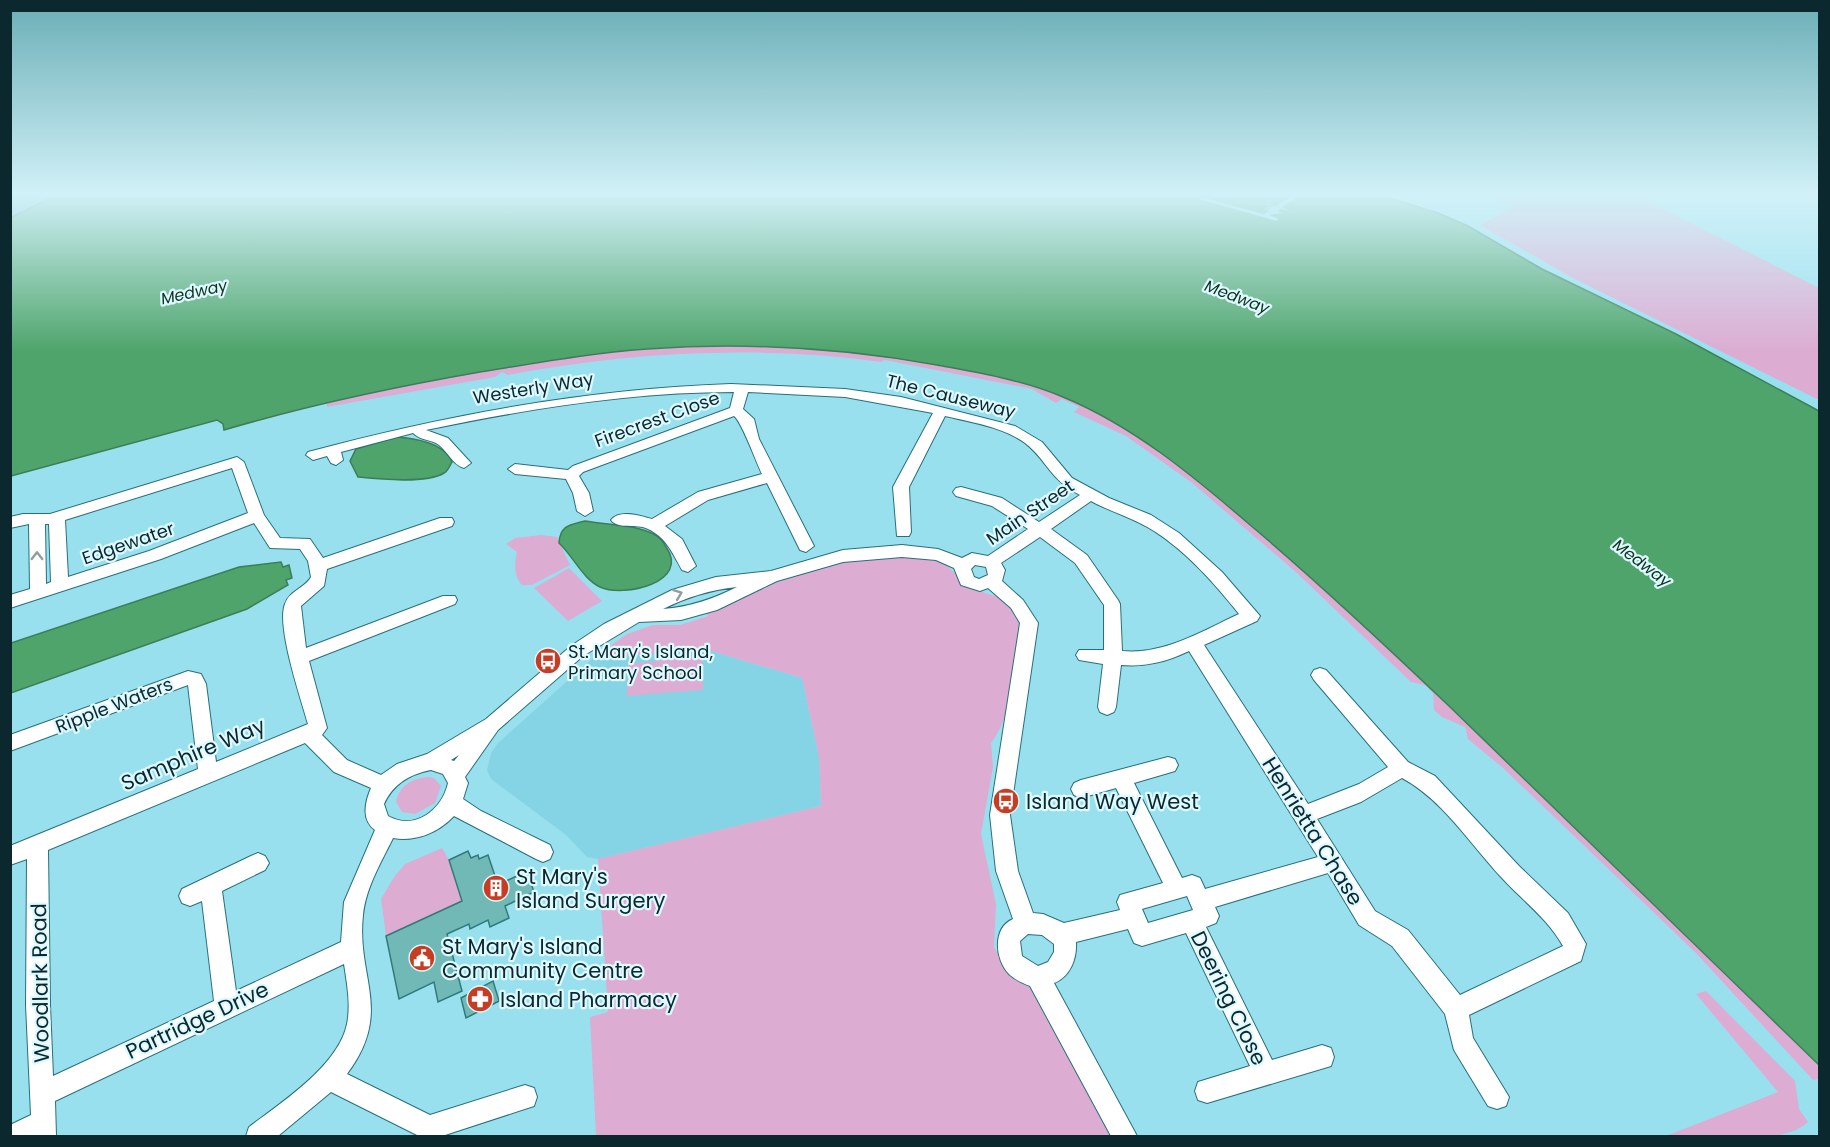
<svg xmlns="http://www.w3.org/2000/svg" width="1830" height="1147" font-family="Poppins,sans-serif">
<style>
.built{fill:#84d4e6}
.green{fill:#dcacd3}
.water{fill:#4ea46b;stroke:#3a7f58;stroke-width:1.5}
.pier{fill:#99e0ef}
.building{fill:#71b9b7;stroke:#307b79;stroke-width:1.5}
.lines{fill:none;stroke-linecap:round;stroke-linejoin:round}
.minor-casing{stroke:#276f7d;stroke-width:2}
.minor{fill:#fff;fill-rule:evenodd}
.oneway{stroke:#919ea0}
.labels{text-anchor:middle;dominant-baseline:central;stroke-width:4.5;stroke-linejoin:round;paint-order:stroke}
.far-water-label{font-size:16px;font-style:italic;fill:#0f341d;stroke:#def9ff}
.street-label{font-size:18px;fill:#0a282d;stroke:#def9ff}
.poi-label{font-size:18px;fill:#0a282d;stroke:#def9ff;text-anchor:start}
.near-street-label{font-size:21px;fill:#0a282d;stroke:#def9ff}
.near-poi-label{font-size:21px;fill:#0a282d;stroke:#def9ff;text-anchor:start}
</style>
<rect width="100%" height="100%" fill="#99e0ef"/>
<!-- built -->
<path class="built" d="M708,650L802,678L819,757L821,806L598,859L587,857L566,835L491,779L487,770L491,753L498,743L593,658Z"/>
<!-- green -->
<g class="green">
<path d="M1484,192H1648L1644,199L1819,288V400L1573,278L1480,225L1512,208Z"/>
<path d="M681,325L1105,388L1819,997V1079L1813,1080L1695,952L1502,767L1468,739L1465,727L1442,717L1434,710L1433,693L1425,685L1411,682L1297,573L1191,482L1126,436L1074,412L1079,407L1062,399L1056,403L1032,389L885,360L881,362C757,345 630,352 508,375L502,372L495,377L327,407V403L224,430L223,424L217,419Z"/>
<path d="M541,535L557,537L570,565L532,585H522C514,577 514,563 517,552L506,544L515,538Z"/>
<path d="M889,555L943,562L970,588L1007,600L1022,621C1016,658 1014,714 991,743L993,767L981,834L996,904L994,947L1006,968L1034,991L1115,1136H596L590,1017L608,1012L598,859L821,806L819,757L802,678L708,650L593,658L627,634L653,625H680L708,616L705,610L755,590L843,559Z"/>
<path d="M569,568L602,601L568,621L534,588Z"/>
<path d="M702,656L703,690L627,696L628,664Z"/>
<path d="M428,777L434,778L441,786L435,803L415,814L402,812L396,802C399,786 412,778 428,777Z"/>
<path d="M442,848L449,860L462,902L386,936L381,899L394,877L405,864Z"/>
<path d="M1706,991L1795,1081L1799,1109L1808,1122C1782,1147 1701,1137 1666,1136L1778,1092L1696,994Z"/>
</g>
<!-- water -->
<g class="water">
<path d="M57,192H1371L1438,213L1468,226L1542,269L1676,334L1819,411V1065C1697,945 1573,826 1449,706C1384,644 1318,582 1249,524C1192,475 1133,426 1063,397C1023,380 980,373 937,365C842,348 744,342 647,349C591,353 536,363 480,372C394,387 308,405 224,430L223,424L217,420L11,476V205Z"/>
<path d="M396,437C414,438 445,443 452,462C450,465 448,471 444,473C427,484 378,479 358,477L350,461L356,449Z"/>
<path d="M585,521C608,525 637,524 657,536C662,539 664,543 666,547C691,582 624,598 600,587C583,579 573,556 559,543C560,525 570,525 585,521Z"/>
<path d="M281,562L283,567L289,565L292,578L286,580L288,585L247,609L11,693V643L239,567Z"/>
</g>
<!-- pier -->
<path class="pier" d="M1298,192H1305L1282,207L1290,211L1280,209L1278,211L1283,213L1269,215L1279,219L1276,221L1199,199L1201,197L1263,214L1269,211L1263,208L1270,209L1266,207H1274L1261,202L1276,206Z"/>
<!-- building -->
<g class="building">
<path d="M10,192H63L10,218Z"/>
<path d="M468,851L471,858L478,855L479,859L488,855L498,885L527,871L534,892L505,906L509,918L490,927L488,920L470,929L469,924L447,934L462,991L438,1002L434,982L399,999L386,936L462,901L449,860Z"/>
<path d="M493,981L499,1001L466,1018L461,998Z"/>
</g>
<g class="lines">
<defs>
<path id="minor" d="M731,384L845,389L901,397L1015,426L1042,442L1072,478L1109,498L1151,515L1179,533L1222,572L1260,616L1257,621L1204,645L1308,804L1359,784L1388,767L1314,680L1311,675L1314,670L1320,668L1326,670L1408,762L1435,776L1519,866L1568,913L1586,944L1581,961L1469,1015L1473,1038L1509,1097L1506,1106L1497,1109L1488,1106L1454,1050L1445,1014L1392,946L1359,925L1328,873L1215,907L1219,916L1216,923L1206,927L1272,1060L1322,1045L1331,1048L1334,1057L1331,1066L1207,1103L1198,1100L1195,1091L1198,1082L1250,1066L1186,933L1142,946L1134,943L1128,929L1076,942C1077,959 1070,977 1054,983L1137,1136H1111L1030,986C1023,983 1015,980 1009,974C995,960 992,928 1013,919L996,871L990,815L1020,623L1011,608L988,588L980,591L961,585L954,568L936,560L902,557L843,562L777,581L717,610L681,620L639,622L583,656L498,730L465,777L468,783L463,799L481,811L550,845L553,852L550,859L543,862L536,859L454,816C438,833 416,842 393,838C381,863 366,887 363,915C356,978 394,1011 347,1074L430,1115L525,1085L534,1088L537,1097L534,1106L442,1136H419L331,1092L278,1136H246L249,1127C281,1103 339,1065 347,1024C351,1004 347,984 344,964L55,1101L56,1136H10V1125L31,1115L26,1005L27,859L10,865V846L198,769L188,685L10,751V735L188,671L201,674L206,684L216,762L308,724C301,699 276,626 285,604C289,591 305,588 311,577L308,561L300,549L270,548L254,523L161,559L10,608V595L30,589L29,524L10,528V517L23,514H50L237,457L244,462L264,515L280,538L310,539L323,558L440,518H452L454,522L452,526L327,569L324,586L301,606L306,648L443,596H455L457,600L455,604L309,661L327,728L322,735L347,760L381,775L397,764L427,754L486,719L571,646L604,624L672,590L716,577L771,571L843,550L902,545L938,549L962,558L972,553L988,556L1028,529L992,506L956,496L953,492L956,488L961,487L1002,498L1039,522L1080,495C1049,479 1048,461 1025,443C1003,427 971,422 945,416L909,487L911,532L909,536H897L893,487L933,413L845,397L748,392L743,409L754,419L759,439L814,546L806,552L800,550L767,483L708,500L665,526L682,539L696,566L688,572L682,570C673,554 666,537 648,529C637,523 618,530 611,520C620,509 640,516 652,519L698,492L762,474C756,462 742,422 734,416L583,472L579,476L589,493L593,511L585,516L577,511L573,493L566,479L515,474L508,469L515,464L568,470L573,466L730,408L734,392C631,392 527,409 426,430L448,438L471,463L464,468C453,465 448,452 439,445C431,439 421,441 413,433L341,452L343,460L336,465L331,463L327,456L313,460L306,455L308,452C447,415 586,389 731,384ZM232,468L248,513L149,551L68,577L65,520ZM1091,501C1111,512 1134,518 1154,531C1187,552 1215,584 1239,614C1202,631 1164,655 1122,651L1120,604L1118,600L1087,555L1051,529ZM45,524H49L51,582L46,584ZM1040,537L1075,563L1104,605V650H1079L1076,655L1079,660L1103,664L1098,707L1100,712L1107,715L1114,712L1116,707L1121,665C1146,667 1166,662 1189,651L1318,857L1205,889L1200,878L1192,875L1182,878L1134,783L1175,771L1178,765L1175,759L1168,757L1081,780L1074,783L1071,789L1074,795L1081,798L1116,788L1163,883L1120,895L1117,902L1120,910L1064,923L1043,914L1033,913L1018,871L1010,815L1038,623L1023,600L1002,581L1005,570L1001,563ZM975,565L986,567L988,575L979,579L974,577L971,569ZM737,587C713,599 690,607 663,609C687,597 710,590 737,587ZM305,743L334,772L371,788C365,802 361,820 375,830L344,902L341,942L236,991L222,891L265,870L269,863L265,856L258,853L251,856L182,889L179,896L182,903L190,906L202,901L214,1001L53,1076L50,1005L48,850ZM459,755L454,761L451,760ZM431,770L443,774L448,783C442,810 415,831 388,816L384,804C393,784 410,774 431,770ZM1402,778C1442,799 1471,845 1502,878C1523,901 1548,919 1563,946L1460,995L1408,930L1375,911L1317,819L1361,802ZM1187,896L1193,910L1148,923L1142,909ZM1028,934L1042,935L1054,944V952L1048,962L1038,966L1022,956L1020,941Z"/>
</defs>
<!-- minor casing -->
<use href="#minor" class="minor-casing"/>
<!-- minor -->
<use href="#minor" class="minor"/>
</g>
<!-- one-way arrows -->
<defs><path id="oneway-chevron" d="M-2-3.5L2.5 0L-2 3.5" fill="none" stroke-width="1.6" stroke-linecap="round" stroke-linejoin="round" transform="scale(1.5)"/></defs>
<g class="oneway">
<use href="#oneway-chevron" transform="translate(37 556) rotate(-90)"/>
<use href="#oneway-chevron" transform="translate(678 594) rotate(-21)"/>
</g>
<!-- sky -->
<linearGradient id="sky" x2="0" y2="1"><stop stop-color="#6aaeb6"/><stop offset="0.55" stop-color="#d1f1f8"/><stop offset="1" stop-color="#d1f1f8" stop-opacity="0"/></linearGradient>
<rect width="1830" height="352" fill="url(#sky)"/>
<!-- icons -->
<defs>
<symbol id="bus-disc" viewBox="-11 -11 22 22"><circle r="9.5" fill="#c73c22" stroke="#def9ff"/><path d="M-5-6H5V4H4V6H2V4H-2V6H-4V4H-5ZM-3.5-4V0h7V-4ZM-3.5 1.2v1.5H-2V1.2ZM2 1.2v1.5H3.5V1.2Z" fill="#fff"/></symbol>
<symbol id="building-disc" viewBox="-11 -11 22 22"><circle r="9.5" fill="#c73c22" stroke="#def9ff"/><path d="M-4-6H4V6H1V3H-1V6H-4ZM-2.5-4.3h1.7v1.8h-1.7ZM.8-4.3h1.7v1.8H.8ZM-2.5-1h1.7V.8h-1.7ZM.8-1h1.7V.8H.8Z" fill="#fff"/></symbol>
<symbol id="civic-disc" viewBox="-11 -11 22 22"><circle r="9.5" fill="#c73c22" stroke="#def9ff"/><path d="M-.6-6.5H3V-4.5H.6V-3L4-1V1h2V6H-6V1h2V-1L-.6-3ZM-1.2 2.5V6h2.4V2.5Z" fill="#fff"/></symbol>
<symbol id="pharmacy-disc" viewBox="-11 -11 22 22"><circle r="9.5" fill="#c73c22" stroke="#def9ff"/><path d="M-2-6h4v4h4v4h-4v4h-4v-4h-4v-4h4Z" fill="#fff"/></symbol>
</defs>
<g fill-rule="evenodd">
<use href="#bus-disc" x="533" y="646" width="30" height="30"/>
<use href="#bus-disc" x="991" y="786" width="30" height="30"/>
<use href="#building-disc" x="481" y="873" width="30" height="30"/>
<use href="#civic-disc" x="407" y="943" width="30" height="30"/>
<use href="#pharmacy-disc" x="465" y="984" width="30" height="30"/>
</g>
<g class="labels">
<!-- far-water labels -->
<g class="far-water-label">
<text transform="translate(194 292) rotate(-12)">Medway</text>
<text transform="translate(1237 297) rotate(21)">Medway</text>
<text transform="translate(1642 563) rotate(37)">Medway</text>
</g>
<!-- street labels -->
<g class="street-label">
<text transform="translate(533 388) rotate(-9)">Westerly Way</text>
<text transform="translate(951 396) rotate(14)">The Causeway</text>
<text transform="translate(657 419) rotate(-20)">Firecrest Close</text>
<text transform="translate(1030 512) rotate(-34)">Main Street</text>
<text transform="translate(128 543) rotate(-19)">Edgewater</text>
<text transform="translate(114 705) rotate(-21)">Ripple Waters</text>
</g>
<!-- poi labels -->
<g class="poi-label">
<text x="568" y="651">St. Mary's Island,<tspan x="568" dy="21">Primary School</tspan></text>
</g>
<!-- near-street labels -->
<g class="near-street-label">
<text transform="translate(193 754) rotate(-23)">Samphire Way</text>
<text transform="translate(1313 831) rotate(58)">Henrietta Chase</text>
<text transform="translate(40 983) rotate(-91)">Woodlark Road</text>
<text transform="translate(1229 998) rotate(64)">Deering Close</text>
<text transform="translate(197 1020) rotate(-25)">Partridge Drive</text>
</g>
<!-- near-poi labels -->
<g class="near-poi-label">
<text x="1026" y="801">Island Way West</text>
<text x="516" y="876">St Mary's<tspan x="516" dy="24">Island Surgery</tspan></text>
<text x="442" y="946">St Mary's Island<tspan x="442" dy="24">Community Centre</tspan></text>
<text x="500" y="999">Island Pharmacy</text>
</g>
</g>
<!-- border -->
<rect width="1830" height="1147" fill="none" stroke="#0a282d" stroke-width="24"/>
</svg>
